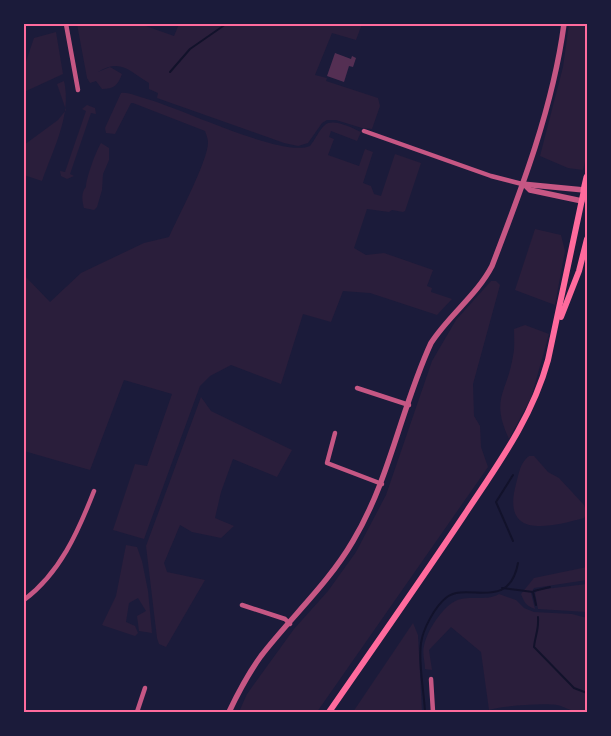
<svg xmlns="http://www.w3.org/2000/svg" width="611" height="736" font-family="'Fira Sans Condensed',sans-serif">
<style>
.green{fill:#2a1e3b}
.lines{fill:none;stroke-linecap:round;stroke-linejoin:round}
.stream{stroke:#12122b;stroke-width:2}
.building{fill:#542f53}
.minor{stroke:#c65784;stroke-width:4.5}
.tertiary{stroke:#c65784;stroke-width:5.5}
.secondary{stroke:#ff6b9d;stroke-width:6}
.primary{stroke:#ff6b9d;stroke-width:7}
.neatline{fill:none;stroke:#ff6b9d;stroke-width:2}
</style>
<rect width="100%" height="100%" fill="#1b1b3a"/>
<!-- green -->
<g class="green">
<path d="M77,24H140L174,36L179,24H362L356,40L332,33L315,75L327,78L326,81L378,98L380,106L372,129L362,128L336,120H327L322,123L308,143L298,146L284,143L157,98L158,93L149,89V83C130,72 121,58 98,72L110,67L122,74C118,85 114,89 102,89L96,81L90,83L87,78Z"/>
<path d="M569,24H587V153L583,170L568,168L540,156L563,67Z"/>
<path d="M56,32L63,74L24,92V67L34,38Z"/>
<path d="M64,81C72,115 53,149 42,181L24,175V145L58,120L66,110L57,84Z"/>
<path d="M121,93C129,92 139,97 147,99C180,108 283,158 310,146C315,140 319,130 325,125C333,118 352,128 361,132L357,141L331,131L329,137L334,139L328,155L359,166L365,149L373,152L363,183L371,186L374,194L381,196L395,154L421,163L405,211L403,212L392,210L389,212L367,209L354,248L366,255L384,253L433,270L427,286L432,288L431,292L452,299L437,315L370,293L343,291L331,322L303,314L281,384L231,365L210,376L200,386L144,539L113,530L135,464L147,466L172,394L124,380L90,470L24,451V275L50,302L81,273L144,243L169,237C177,219 209,159 208,142C208,139 206,134 205,131L133,103H131L115,134L106,133L105,128Z"/>
<path d="M87,105L95,108L96,114L91,113L70,174L74,176L67,179L61,176L60,171L65,172L86,111L82,109Z"/>
<path d="M101,143L109,148V160L103,174L102,190L97,207L94,210L84,208C82,201 81,192 86,187C86,178 96,151 101,143Z"/>
<path d="M535,229L561,235L565,251L555,305L515,290Z"/>
<path d="M491,281H496L500,285L473,384L474,416L480,426L481,447L488,467L317,712H239L247,694L294,629L328,591L356,552L386,495L432,361L456,320Z"/>
<path d="M525,325L549,334L531,398L509,439C490,398 507,394 513,356C515,347 514,338 514,329Z"/>
<path d="M201,397L211,411L292,450L277,477L233,459L221,492L215,518L234,526L221,538L192,532L180,525L164,563L167,572L205,580L166,647L159,644L157,638L146,546Z"/>
<path d="M529,456H534L548,472L559,478L584,505L587,513L584,518C550,527 501,540 516,484C519,473 520,463 529,456Z"/>
<path d="M126,545L137,547L142,561L148,591L152,633L139,631L137,616L146,611L138,598L129,603L126,622L135,626L138,633L135,636L102,625L116,596Z"/>
<path d="M587,567V580L534,588L531,593L535,609C526,606 524,602 521,594L534,578Z"/>
<path d="M587,584V612L538,609L535,593L537,590Z"/>
<path d="M499,594L516,600L524,608L534,612L572,614L587,618V712C571,712 574,711 561,706C548,702 502,706 489,710L481,652L451,627L429,650L432,670L425,669C425,662 422,653 424,646C427,630 445,602 461,599C473,596 488,601 499,594Z"/>
<path d="M413,623L418,635L422,712H353Z"/>
</g>
<g class="lines">
<!-- stream -->
<g class="stream">
<path d="M170,72L190,49L226,24"/>
<path d="M513,475L496,502L513,541"/>
<path d="M502,588L533,592L536,605"/>
<path d="M534,591L550,587"/>
<path d="M538,617C539,630 535,636 534,647L574,688L587,693"/>
<path d="M425,712C424,691 418,663 421,643C423,629 435,606 447,597C468,582 509,612 518,563"/>
</g>
</g>
<!-- building -->
<path class="building" d="M335,53L351,59L352,56L356,58L353,67L349,66L344,82L327,76Z"/>
<g class="lines">
<!-- minor -->
<g class="minor">
<path d="M66,24L78,90"/>
<path d="M364,131L491,176L522,184"/>
<path d="M357,388L409,405"/>
<path d="M335,433L327,463L382,484"/>
<path d="M24,600C60,573 78,532 94,491"/>
<path d="M242,605L285,619L290,624"/>
<path d="M431,679L433,712"/>
<path d="M137,712L145,688"/>
</g>
<!-- tertiary -->
<g class="tertiary">
<path d="M522,184L584,190"/>
<path d="M524,184L530,190L582,201"/>
<path d="M229,712C238,693 248,674 261,656C291,617 328,584 353,541C390,479 401,408 431,343C449,315 477,295 492,266C522,188 553,107 564,24"/>
</g>
<!-- secondary -->
<g class="secondary">
<path d="M561,317L579,271L587,239"/>
<path d="M329,712C374,647 419,583 463,517C496,467 532,419 548,360L584,190L587,191"/>
</g>
<!-- primary -->
<path class="primary" d="M584,190L587,177"/>
</g>
<!-- border -->
<rect width="611" height="736" fill="none" stroke="#1b1b3a" stroke-width="50"/>
<rect x="25" y="25" width="561" height="686" class="neatline"/>
</svg>
